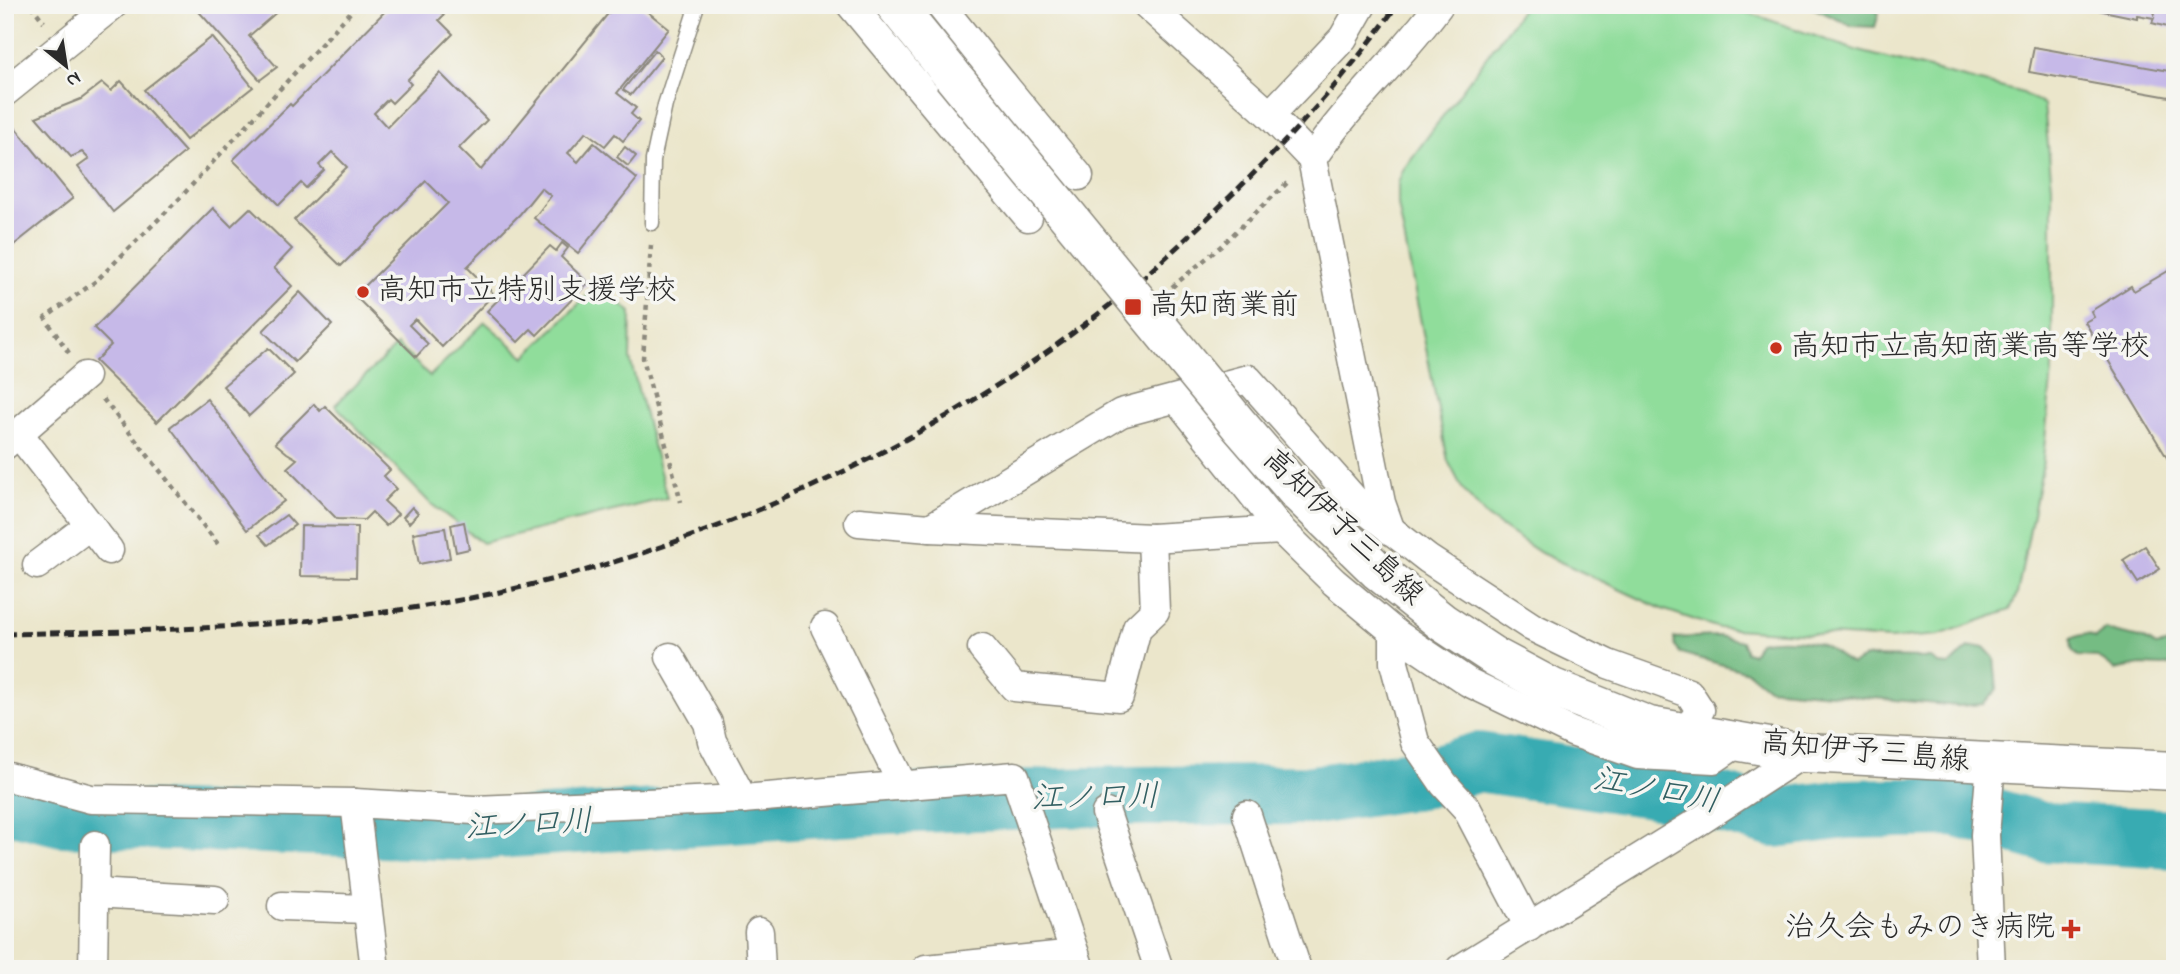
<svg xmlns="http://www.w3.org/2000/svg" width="2180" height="974" font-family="'Indie Flower','Klee One',sans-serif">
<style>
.green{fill:#90dd9b;stroke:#5e8463;stroke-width:2}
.forest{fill:#74bc83;stroke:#507457;stroke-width:2}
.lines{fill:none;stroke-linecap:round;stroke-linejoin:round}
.river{stroke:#39abb2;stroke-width:60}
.building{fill:#c6b9e8}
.service-casing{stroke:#8b887b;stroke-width:17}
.minor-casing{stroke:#8b887b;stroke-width:31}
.primary-casing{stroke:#8b887b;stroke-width:41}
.path{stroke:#8b887b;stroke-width:4.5;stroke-dasharray:5 5;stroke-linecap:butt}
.service{stroke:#fff;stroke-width:14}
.minor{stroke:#fff;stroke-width:28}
.primary{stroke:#fff;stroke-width:38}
.rail{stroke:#2b2b2b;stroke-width:5;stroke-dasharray:10 5;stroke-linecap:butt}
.primary-bridge-casing{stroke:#8b887b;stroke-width:41;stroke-linecap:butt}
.primary-bridge{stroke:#fff;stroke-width:38}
.poi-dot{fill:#c8321e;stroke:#f6f6f2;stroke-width:2.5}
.labels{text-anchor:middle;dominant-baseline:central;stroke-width:7;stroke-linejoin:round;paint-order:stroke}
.poi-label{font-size:30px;fill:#2b2b2b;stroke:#f6f6f2;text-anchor:start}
.street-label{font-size:30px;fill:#2b2b2b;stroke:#f6f6f2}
.water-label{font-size:32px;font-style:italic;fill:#315e61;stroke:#f6f6f2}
</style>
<rect width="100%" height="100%" fill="#f6f6f2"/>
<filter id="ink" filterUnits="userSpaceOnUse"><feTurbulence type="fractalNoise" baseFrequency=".0143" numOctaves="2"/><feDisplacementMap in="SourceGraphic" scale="14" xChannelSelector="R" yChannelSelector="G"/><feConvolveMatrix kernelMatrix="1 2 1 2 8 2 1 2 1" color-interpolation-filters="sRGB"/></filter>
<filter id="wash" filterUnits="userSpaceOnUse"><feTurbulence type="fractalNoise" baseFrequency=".00686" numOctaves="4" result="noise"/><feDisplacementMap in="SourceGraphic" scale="28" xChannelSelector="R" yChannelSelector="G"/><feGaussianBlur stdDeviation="1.57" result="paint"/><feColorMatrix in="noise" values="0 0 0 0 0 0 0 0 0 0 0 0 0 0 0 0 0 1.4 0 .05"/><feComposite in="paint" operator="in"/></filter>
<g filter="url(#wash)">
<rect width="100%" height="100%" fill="#ebe6cb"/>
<!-- green -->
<g class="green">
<path d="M1525,5H1727L1855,50L2023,93L2044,105L2052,186V371L2042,469L2017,594L2010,610L1939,635L1890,639L1719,628L1662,609L1541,553L1487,517L1463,490L1448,461L1398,205V183L1403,170Z"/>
<path d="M597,286L631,312L630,359L667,498L482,543L430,503L335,405L397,345L430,376L485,322L525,357Z"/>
</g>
<!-- forest -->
<g class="forest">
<path d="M1807,5H1870L1879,13L1875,27L1852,26Z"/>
<path d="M2106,629C2122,637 2142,634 2156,646L2175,642V664L2163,666L2141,665L2115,670L2098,657L2078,656L2072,650L2071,639C2080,635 2087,632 2095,638Z"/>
<path d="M1719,636L1742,641L1746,652L1752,654L1759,642C1777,638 1814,639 1830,649C1839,656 1840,659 1852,664L1866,657L1931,658L1938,664L1949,665L1969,648L1984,647L1994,658L1997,689L1984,704L1958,706L1768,688L1748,672L1680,653L1675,645L1674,638Z"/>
</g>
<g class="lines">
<!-- river -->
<path class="river" d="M5,803L63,817L466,831L888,804L1121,796L1314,795L1425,778L1478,762L1685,793L1775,818L1846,809L1955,807L2042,832L2175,839"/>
</g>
<g id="blocks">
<!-- building -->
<g class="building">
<path d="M193,5H273L278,11L249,36L277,67L260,80Z"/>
<path d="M391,5H433L444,15L439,20L453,34L407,80L411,84L392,103L388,99L374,113L387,127L440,73L487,120L459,148L481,170L615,5H639L669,29L617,93L636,108L631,114L639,121L623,141L615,134L605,146L586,132L568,153L578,162L594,143L637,179L578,253L534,218L551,196L541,188L520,214L467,267L494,294L442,347L415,319L409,325L428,344L416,357L355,296L448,203L426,181L341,266L294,220L347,167L332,152L319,165L324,170L306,188L301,183L279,205L233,160L290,104L292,106Z"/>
<path d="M2099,5H2156L2154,16L2157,5H2175V29L2152,23L2154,18L2137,15V18L2098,10Z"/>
<path d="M212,37L253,87L186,140L144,90Z"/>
<path d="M2034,47L2175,72V98L2029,72Z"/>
<path d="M655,50L662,57L631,95L623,90Z"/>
<path d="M121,81L185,152L113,212L78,167L89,159L82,152L71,157L36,117L81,99L102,83L111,91Z"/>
<path d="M9,120L73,198L5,252V123Z"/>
<path d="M625,147L636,156L628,166L617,157Z"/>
<path d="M213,208L231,226L250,208L292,249L274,268L292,286L157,422L95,361L111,345L94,328Z"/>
<path d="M562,243L568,248L561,257L588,283L537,335L531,329L518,342L487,311L550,246L556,251Z"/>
<path d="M2175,267V471L2085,322L2094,317L2091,311L2131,286L2134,291Z"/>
<path d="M300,292L332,325L295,362L263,331Z"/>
<path d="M268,348L294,374L249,416L223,386Z"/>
<path d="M207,399L284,501L247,530L170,427Z"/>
<path d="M314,404L320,411L325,406L390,470L384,476L396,489L384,501L398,514L386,526L372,512L364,520L337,519L287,468L297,459L287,453L275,443Z"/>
<path d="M412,507L418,513L409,523L403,517Z"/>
<path d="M286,515L295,525L268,545L259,535Z"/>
<path d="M464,522L469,549L456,552L451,525Z"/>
<path d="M301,526L357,527L356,577L300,576Z"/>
<path d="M445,528L450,558L419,564L413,533Z"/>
<path d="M2145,546L2160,569L2138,583L2123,560Z"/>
</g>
</g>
</g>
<g filter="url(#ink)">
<use href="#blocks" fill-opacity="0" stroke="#8b887b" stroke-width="2"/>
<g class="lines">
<defs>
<path id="service" d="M652,223L653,160L665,105L697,5"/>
<g id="minor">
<path d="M851,5L954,129L1004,85L940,5"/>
<path d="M1147,5L1270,115L1312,159"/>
<path d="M1004,85L1079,176"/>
<path d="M5,92L113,5"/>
<path d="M1270,115L1343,38L1362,5"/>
<path d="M954,129L1028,217"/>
<path d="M1177,399L1281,530L1334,582L1394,632L1468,682L1572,732L1638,755L1714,759L1739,742"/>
<path d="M19,434L109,550"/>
<path d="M5,445L85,376"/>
<path d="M859,522L930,528L1152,538L1281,530"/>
<path d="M930,528L1121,413L1248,379L1360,506L1428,559L1532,627L1608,664L1689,693L1700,710L1686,732"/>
<path d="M1391,531L1381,503L1312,159C1349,103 1400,59 1439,5"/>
<path d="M37,565L90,525"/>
<path d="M825,627L903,786"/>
<path d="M1394,632V663L1415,742L1444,784L1467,809L1529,927"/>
<path d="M982,648L1014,687L1119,697L1137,628L1155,611L1152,538"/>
<path d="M670,657L708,723L712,741L743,799"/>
<path d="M5,776L91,799L355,803L474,810L743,799L1015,776L1080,969"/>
<path d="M355,803L375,969"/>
<path d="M1106,813L1159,969"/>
<path d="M1247,815L1297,969"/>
<path d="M94,893L215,900"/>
<path d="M282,906L366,909"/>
<path d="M759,932L761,969"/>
<path d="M93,969L95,845"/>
<path d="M926,969L1075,954"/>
<path d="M1460,969L1698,822L1804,753"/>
<path d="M1991,969L1985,835L1991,763"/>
</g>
<g id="primary">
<path d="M895,5L952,75"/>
<path d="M1298,493L1378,571L1442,622L1495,657L1553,688L1649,726L1804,753L2175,771"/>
</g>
</defs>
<!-- service casing -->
<use href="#service" class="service-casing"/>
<!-- minor casing -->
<use href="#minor" class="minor-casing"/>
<!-- primary casing -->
<use href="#primary" class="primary-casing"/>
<!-- path -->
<g class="path">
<path d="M31,5L44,22"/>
<path d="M651,245L643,358L681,502"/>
<path d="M1172,287L1220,247L1287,183"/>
<path d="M69,353L45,318L96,281L180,198L357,5"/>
<path d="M103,399L218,544"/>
</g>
<!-- service -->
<use href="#service" class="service"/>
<!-- minor -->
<use href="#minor" class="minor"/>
<!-- primary -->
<use href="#primary" class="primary"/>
<!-- rail -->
<path class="rail" d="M5,634C184,630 363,627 538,583C746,531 948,434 1116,300C1162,263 1204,222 1246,181C1301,126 1352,69 1397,5"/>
<defs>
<path id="primary-bridge" d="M952,75L1239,425L1298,493"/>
</defs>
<!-- primary-bridge casing -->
<use href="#primary-bridge" class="primary-bridge-casing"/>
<!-- primary-bridge -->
<use href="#primary-bridge" class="primary-bridge"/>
</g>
</g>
<!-- markers -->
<g class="poi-dot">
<circle cx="363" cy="292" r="7"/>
<rect x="1124" y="298" width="18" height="18" rx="3.5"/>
<circle cx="1776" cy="348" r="7"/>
<path d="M2067.5 918.5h7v7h7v7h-7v7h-7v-7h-7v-7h7z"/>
</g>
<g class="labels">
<!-- poi labels -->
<g class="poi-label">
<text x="377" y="292">高知市立特別支援学校</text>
<text x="1149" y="307">高知商業前</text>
<text x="1790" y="348">高知市立高知商業高等学校</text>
<text x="2055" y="929" text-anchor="end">治久会もみのき病院</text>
</g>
<!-- street labels -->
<g class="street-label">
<text transform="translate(1342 528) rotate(44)">高知伊予三島線</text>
<text transform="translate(1865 753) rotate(5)">高知伊予三島線</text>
</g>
<!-- water labels -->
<g class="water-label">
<text transform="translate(1656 792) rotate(11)">江ノ口川</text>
<text transform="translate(1095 799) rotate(-1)">江ノ口川</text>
<text transform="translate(529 826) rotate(-3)">江ノ口川</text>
</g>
</g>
<!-- margin -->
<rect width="2180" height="974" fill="none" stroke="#f6f6f2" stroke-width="28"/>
<!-- north arrow -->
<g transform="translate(66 66) rotate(150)" stroke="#f6f6f2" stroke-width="5" paint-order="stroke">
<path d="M0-5L12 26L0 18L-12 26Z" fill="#2b2b2b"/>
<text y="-10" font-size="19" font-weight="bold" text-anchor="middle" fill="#2b2b2b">N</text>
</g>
</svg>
